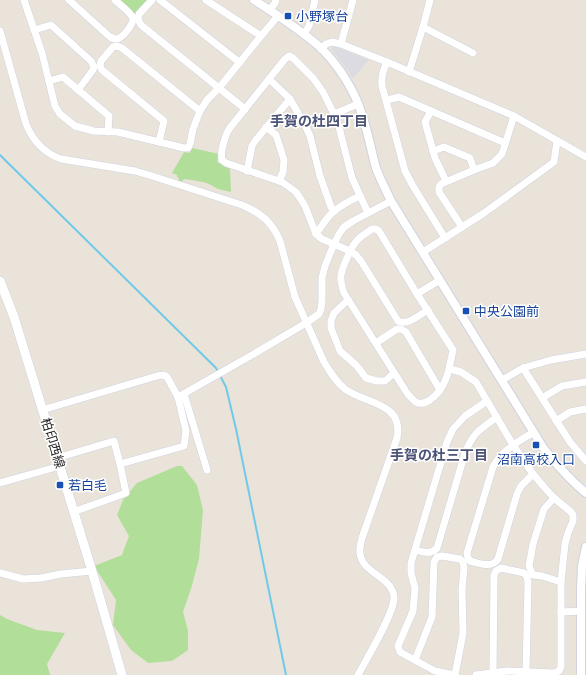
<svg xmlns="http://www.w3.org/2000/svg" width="586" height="675" font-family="'Archivo Narrow','Noto Sans JP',sans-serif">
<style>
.industrial{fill:#dddbe2}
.green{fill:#b1de98}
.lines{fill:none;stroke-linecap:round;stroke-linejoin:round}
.stream{stroke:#71c9e8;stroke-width:2}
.minor-casing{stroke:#cfd3e0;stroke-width:8}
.tertiary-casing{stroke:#cfd3e0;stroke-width:10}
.secondary-casing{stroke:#cfd3e0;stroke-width:10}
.minor{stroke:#fff;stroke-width:7}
.tertiary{stroke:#fff;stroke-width:8}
.secondary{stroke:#fff;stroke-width:9}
.transit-dot{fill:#1a4fb4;stroke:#fff;stroke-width:1.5}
.labels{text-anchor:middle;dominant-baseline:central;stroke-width:3;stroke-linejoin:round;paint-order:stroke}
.transit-label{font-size:13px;fill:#164399;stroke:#fff;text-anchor:start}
.street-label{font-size:13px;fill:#282828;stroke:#fff}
.neighbourhood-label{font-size:14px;font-weight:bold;fill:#4b5376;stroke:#fff}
</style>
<rect width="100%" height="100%" fill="#eae3da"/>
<!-- industrial -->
<path class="industrial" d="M334,46L369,60L353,78L337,56L334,53L332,49Z"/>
<!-- green -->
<g class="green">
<path d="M118,0H149L136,16Z"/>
<path d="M192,148L219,154L217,162L230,169L231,192L218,189L209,184L203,182L185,179L183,180L182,183L178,182L179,178L177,177V175L172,173L184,152L190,153Z"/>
<path d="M177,466H182L197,485L203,510L199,559L191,589L183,612L188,631V650L172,661L148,663L131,650L113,625L116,600L94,566L122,555L129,536L117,515L123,500L137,483Z"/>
<path d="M0,615L7,619L37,630L65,633L47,664L50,675H0Z"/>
</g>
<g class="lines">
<!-- stream -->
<path class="stream" d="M0,155L216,368L226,387L236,429L286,675"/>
<defs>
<g id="minor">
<path d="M24,0L42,53L55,106L60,114L75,126L94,131L118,132L184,148H188L190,144L193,129L200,111"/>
<path d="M69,0L110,37C112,38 114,39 116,39C121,40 134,24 133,18C130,12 120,5 115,0"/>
<path d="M152,0L139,14L138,19L141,25L245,109"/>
<path d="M160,0L239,62"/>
<path d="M270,10L275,3L276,0"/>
<path d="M423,27L430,0"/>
<path d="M34,30L51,25L91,61L94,67L93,70L78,90"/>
<path d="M0,31L26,124C33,141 44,153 61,159L135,171L152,176L242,205C261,213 272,222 280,241L295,297L324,362C330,372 336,382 345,389C365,404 404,402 397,438L362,538C361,543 359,548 360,553C362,574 392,576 394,597C395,612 366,660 358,675"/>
<path d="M304,34L309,26L315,0"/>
<path d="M261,36L278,16"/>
<path d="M341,44L353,0"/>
<path d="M321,49L326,44L332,42L341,44L387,62L514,116L586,157"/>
<path d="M387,62C383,71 381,77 382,86L405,171L413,186L445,238"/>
<path d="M409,72L423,27L473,53"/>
<path d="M269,79L290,99L305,125L310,136L320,176L331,207L335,211"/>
<path d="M49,81L63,77L109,116L108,132"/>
<path d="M387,100L399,97L505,143"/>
<path d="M431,111L425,122L435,158L446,181"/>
<path d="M334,114L358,104"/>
<path d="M266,127L276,135L284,160L283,172L279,181"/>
<path d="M159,142L164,121L102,70L100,66L101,61L113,47L117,46L122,48L200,111L207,100L219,88L261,36L206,0"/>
<path d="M433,151L444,147L470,158L474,170"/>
<path d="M247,171L252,146L255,141L290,99"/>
<path d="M368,213L352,178L339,127L334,114L323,92L313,78L293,58L289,56L285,59L229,129C225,136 220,151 222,160L226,163L282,182L296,192L300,198L305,206L316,234L322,239L350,251L356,255L361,261L398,321C408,326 419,315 428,310"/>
<path d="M462,227L439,192V187L441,184L474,170L493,163L502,154L514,116"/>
<path d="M372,229H376L379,231L417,294L453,350C449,369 447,388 430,400C427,402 422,404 418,403C414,402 410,396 407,393L344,293C342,287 340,281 341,275C342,268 351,248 355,243C359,237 366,233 372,229Z"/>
<path d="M316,234C322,226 327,217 334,211C342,205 351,200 360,196"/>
<path d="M423,252L484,213L554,162L557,141"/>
<path d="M417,294L440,280"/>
<path d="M348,300L334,313L331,321V328L340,351L356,365L366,378L377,381H385L394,373"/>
<path d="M376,343L397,329H401L406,332L440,390"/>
<path d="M523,368L570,442L586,461"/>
<path d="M450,369L461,372L476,382L513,445L533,474L544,487L554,498L571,512L573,515V521L568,533L565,544L561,582V667L559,671L554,673L507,671L476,675"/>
<path d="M502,380L523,368L551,360L586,354"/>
<path d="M184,394L207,470"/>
<path d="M542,398L562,386L586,382"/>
<path d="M42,410L157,376L164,375L167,377L178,397L252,355L306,323L319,314L321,309L322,301V278L325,266L334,244L339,234L344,227L353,221L391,201"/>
<path d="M556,421L570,412L586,409"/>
<path d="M57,458L114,441L120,464L184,446L186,431L178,397"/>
<path d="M533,474L521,486L517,494L498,559C492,569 479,563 470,561L468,558L467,553L493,467C502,450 518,442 534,432"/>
<path d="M0,483L60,466"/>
<path d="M554,498L544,509L533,544L529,566L531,571L533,575L542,576L561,582"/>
<path d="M73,512L126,493L120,464"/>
<path d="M415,550C423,552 431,555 437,548L465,453C473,433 480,429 497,417"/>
<path d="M0,573L23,579L41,578L61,574L92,571"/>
<path d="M561,612L581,611"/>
<path d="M415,660L432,617L434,562L437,557L442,556L460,559L463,562L464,568L462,590L463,633L455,675"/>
<path d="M493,673L494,575L496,571L501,568L524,573L527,577L528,582L526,672"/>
<path d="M455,675L435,671L400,652L398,646L413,611L415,588L411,573V563L447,442L453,429L465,416L487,401"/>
</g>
<g id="tertiary">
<path d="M254,0C277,15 301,30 321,48C339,66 355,91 362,115C368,132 371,150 376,168C380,179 386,190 391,201L544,449C557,465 570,480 586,493"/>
<path d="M581,675V588L582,566L586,547"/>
</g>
<path id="secondary" d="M0,281L14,317L92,571L122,675"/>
</defs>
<!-- minor casing -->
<use href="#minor" class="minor-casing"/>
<!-- tertiary casing -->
<use href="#tertiary" class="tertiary-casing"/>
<!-- secondary casing -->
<use href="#secondary" class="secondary-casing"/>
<!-- minor -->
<use href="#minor" class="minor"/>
<!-- tertiary -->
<use href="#tertiary" class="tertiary"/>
<!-- secondary -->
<use href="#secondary" class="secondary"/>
</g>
<!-- markers -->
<g class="transit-dot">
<rect x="284" y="12" width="8" height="8" rx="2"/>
<rect x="462" y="307" width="8" height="8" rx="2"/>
<rect x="532" y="441" width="8" height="8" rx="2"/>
<rect x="56" y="481" width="8" height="8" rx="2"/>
</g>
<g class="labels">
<!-- transit labels -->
<g class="transit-label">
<text x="296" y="16">小野塚台</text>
<text x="474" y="311">中央公園前</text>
<text x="536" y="459" text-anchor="middle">沼南高校入口</text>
<text x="68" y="485">若白毛</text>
</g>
<!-- street labels -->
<g class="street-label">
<text transform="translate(53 443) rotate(73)">柏印西線</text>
</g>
<!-- neighbourhood labels -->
<g class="neighbourhood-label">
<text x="319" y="121">手賀の杜四丁目</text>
<text x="439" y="455">手賀の杜三丁目</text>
</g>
</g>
</svg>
